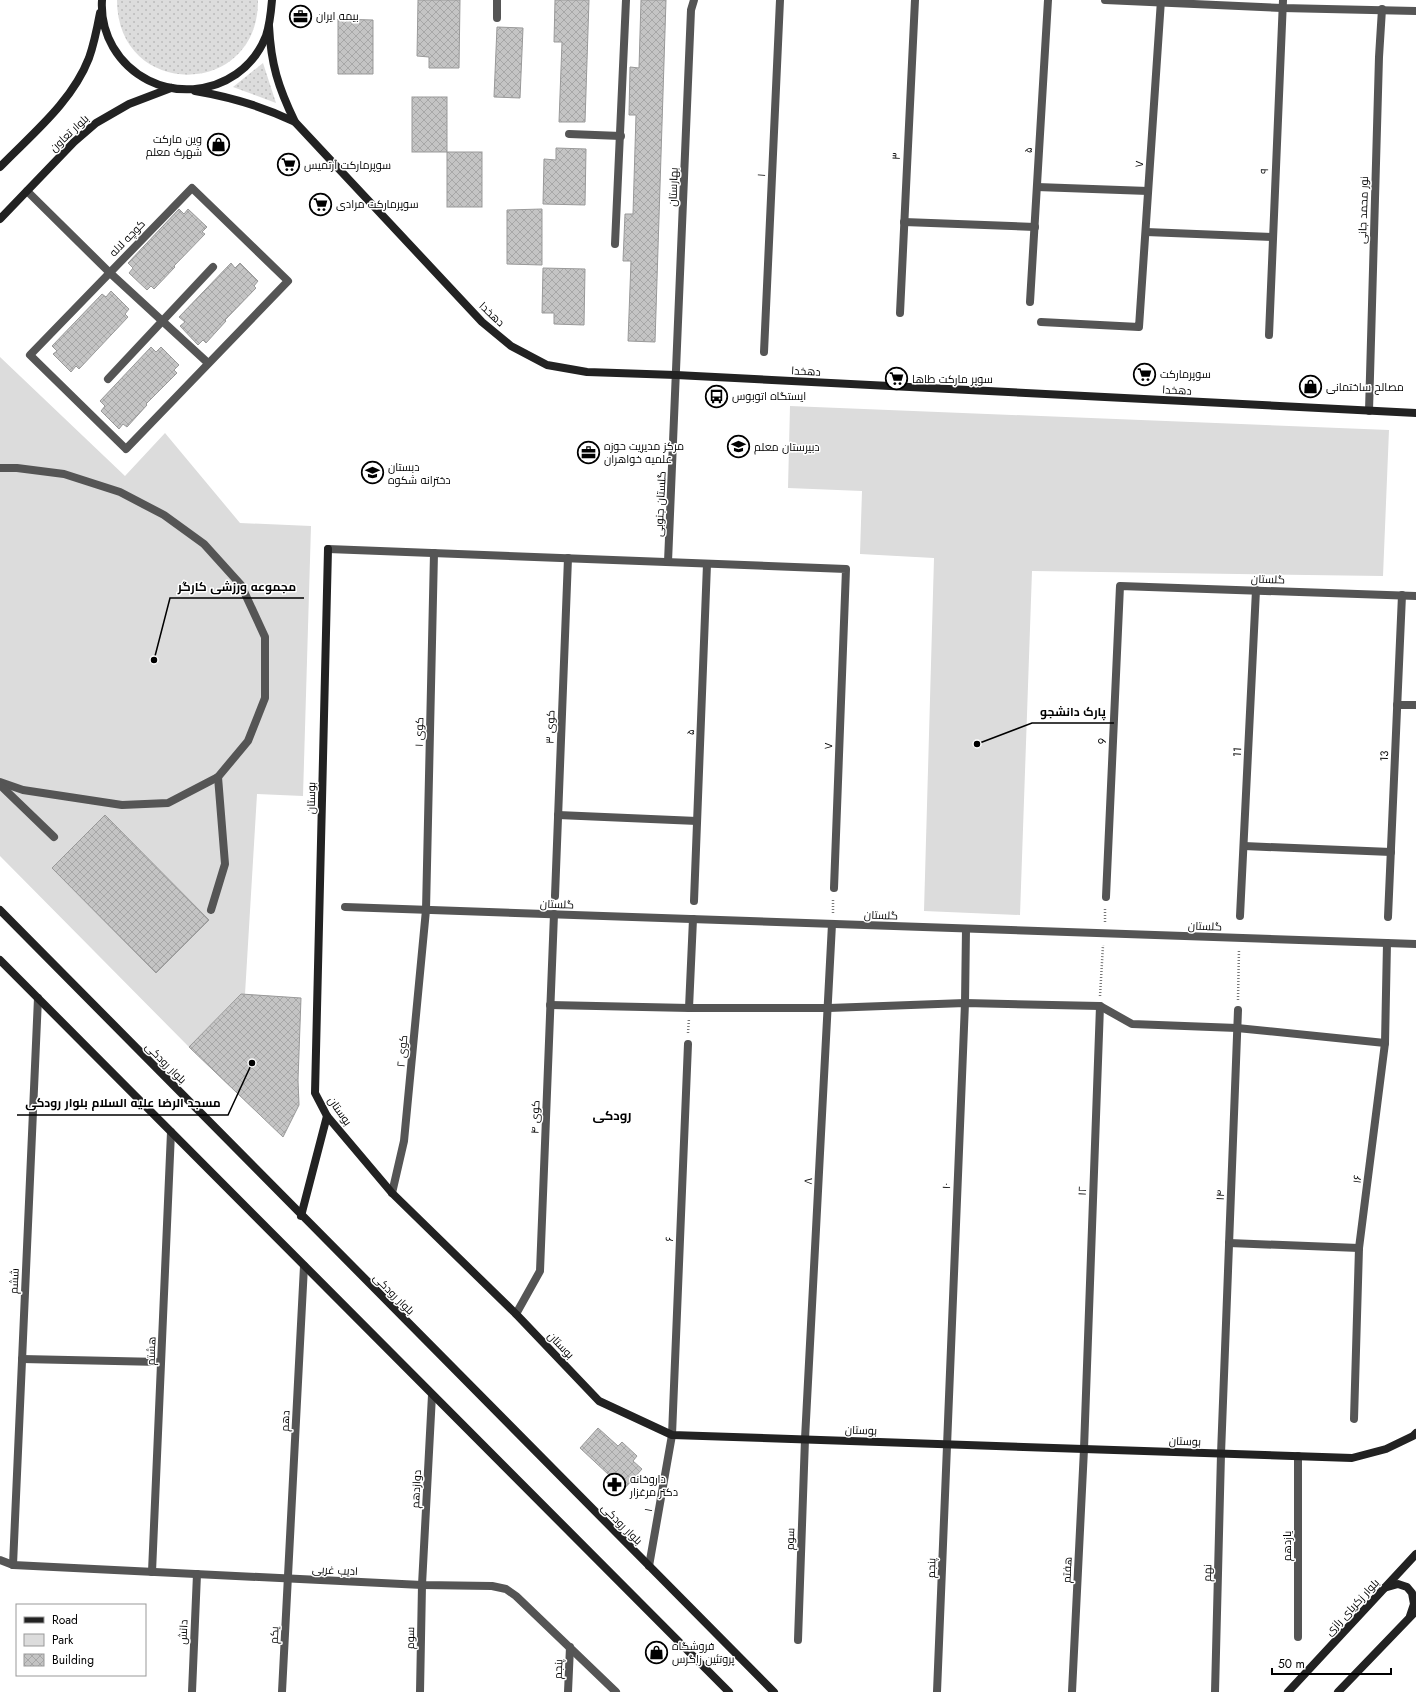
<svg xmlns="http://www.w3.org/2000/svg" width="1416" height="1692" font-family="Jost,Cairo,sans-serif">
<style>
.grass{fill:url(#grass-dots)}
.park{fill:#dcdcdc}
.building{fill:url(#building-cross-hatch);stroke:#999}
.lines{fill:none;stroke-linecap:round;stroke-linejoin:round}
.path{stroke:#777;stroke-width:2.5;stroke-dasharray:1 2;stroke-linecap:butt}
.lane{stroke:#555;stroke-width:8}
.street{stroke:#555;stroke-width:8}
.secondary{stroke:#222;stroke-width:8}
.labels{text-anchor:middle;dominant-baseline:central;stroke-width:3;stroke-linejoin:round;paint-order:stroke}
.poi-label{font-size:11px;fill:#000;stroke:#fff;text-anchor:start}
.street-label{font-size:11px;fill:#000;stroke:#fff}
.quarter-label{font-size:13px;font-weight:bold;fill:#000;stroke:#fff}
.leader{fill:none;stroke:#000;stroke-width:1.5}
.callout-dot{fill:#000;stroke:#fff;stroke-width:1.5}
.callout-label{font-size:12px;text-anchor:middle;font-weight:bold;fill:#000;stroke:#fff;stroke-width:3;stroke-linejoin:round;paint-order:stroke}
</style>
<defs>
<pattern id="grass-dots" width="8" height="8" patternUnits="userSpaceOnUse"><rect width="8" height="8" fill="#dcdcdc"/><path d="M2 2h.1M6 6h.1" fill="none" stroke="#bbb" stroke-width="1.8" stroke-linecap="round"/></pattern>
<pattern id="building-cross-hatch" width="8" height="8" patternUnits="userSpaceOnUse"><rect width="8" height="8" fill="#c4c4c4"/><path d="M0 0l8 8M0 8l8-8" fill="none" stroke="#a7a7a7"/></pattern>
</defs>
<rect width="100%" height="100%" fill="#fff"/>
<!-- grass -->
<g class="grass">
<path d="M117,0H258C259,99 117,100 117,0Z"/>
<path d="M263,63L276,103L233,87Z"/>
</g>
<!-- park -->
<g class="park">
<path d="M0,357L125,476L165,433L240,523L311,526L303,796L257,794L245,994H241L189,1047L0,856Z"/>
<path d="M790,406L1389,430L1383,576L1032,571L1020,915L924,911L934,558L860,554L862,491L788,488Z"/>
</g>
<!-- building -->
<g class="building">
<path d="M418,0H460L459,68H429V57L417,56Z"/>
<path d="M555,0H589L585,122H559L562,42H554Z"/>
<path d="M641,0H666L655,342L628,341L631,261H623L625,214H633L636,115H629L630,67L639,68Z"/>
<path d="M338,19L373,20V74H338Z"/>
<path d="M497,27L523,28L520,98L494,97Z"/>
<rect x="412" y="97" width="35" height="55"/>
<path d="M556,148L586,149L585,205L543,204L544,159L556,160Z"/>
<rect x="447" y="152" width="35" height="55"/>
<path d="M179,209L184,214L188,209L207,227L202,232L205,234L174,266L175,267L154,289L151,286L147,290L129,273L133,268L128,263Z"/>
<path d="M542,209V265L507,264V210Z"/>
<path d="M231,263L235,268L240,263L258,281L254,286L256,288L225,320L226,321L206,343L203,340L198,345L180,326L185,322L179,317Z"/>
<path d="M543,268L585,269L584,325L554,324V313H542Z"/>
<path d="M111,291L129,309L125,314L128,317L79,369L76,366L71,372L53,354L57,351L52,346L102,294L106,297Z"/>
<path d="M151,347L156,352L161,347L179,365L174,370L177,373L146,404L147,405L127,427L123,424L119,429L101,411L105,406L100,401Z"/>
<path d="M105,815L209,920L156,973L52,868Z"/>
<path d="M241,994L301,998L298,1080L299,1105L283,1137L189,1047Z"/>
<path d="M598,1428L618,1446L622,1442L637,1456L633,1461L642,1469L624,1489L580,1448Z"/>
</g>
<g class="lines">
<!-- path -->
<g class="path">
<path d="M833,913V898"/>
<path d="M1105,922V907"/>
<path d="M1100,996L1103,945"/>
<path d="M1238,1000L1239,949"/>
<path d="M688,1033L689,1018"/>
</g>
<!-- lane -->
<g class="lane">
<path d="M0,468H17L64,474L120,492L164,515L204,544L241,585L265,637V698L248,741L218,777L168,803L122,805L23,790L0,782"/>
<path d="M0,785L54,837"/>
<path d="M211,910L225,864L218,777"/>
<path d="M22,1359L161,1362"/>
</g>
<!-- street -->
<g class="street">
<path d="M1105,0L1282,8L1416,11"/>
<path d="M497,18V0"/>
<path d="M569,134L621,136"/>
<path d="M1037,187L1148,191"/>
<path d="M192,188L288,281L126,449L30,355Z"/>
<path d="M27,191L109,272L208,363"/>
<path d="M904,222L1035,227"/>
<path d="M1146,232L1273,237"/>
<path d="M615,244L626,0"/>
<path d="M1030,302L1048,0"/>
<path d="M900,313L915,0"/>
<path d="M1041,322L1139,327L1161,0"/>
<path d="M1269,335L1283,0"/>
<path d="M764,352L780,0"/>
<path d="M108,379L213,267"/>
<path d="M1369,411L1379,57L1382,9"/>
<path d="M328,549L846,569L834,888"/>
<path d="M668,562L691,10L694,0"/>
<path d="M1397,705H1416"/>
<path d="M558,815L697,821"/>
<path d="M1244,846L1391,852"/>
<path d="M555,896L568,558"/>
<path d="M1106,897L1120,586L1416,596"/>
<path d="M694,901L707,564"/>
<path d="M345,907L1416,944"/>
<path d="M1240,916L1256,590"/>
<path d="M1388,917L1402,595"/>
<path d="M550,1005L689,1008H829L965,1003L1100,1006L1132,1024L1237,1028L1385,1043"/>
<path d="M689,1008L693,919"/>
<path d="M392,1193L404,1141L426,910L434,553"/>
<path d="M1229,1243L1359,1248"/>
<path d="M516,1314L540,1271L554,914"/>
<path d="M1354,1419L1359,1248L1385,1043L1387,943"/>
<path d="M0,1560L13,1565L422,1585L492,1586L506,1589L516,1596L616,1692"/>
<path d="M13,1565L38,998"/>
<path d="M649,1566L672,1435L688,1044"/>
<path d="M152,1572L171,1132"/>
<path d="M1298,1637V1456"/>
<path d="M798,1640L805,1439L832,924"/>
<path d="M192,1692L197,1574"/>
<path d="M282,1692L304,1266"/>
<path d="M420,1692L422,1585L432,1395"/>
<path d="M568,1692L570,1647"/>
<path d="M937,1692L965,1003L966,929"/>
<path d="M1072,1692L1084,1449L1100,1006"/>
<path d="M1215,1692L1221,1454L1238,1010"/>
</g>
<!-- secondary -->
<g class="secondary">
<path d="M102,0C101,16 105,33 113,47C149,108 240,102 266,36C270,24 271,12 272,0"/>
<path d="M269,26C271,64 278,87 295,122L482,322L511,346L547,365L587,372L676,375L1416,413"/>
<path d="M195,91C231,97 262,106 295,122"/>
<path d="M0,167C32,134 72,102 89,58C94,44 97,29 100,13"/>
<path d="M0,219L74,142L96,123L129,104L171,88"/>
<path d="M328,549L315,1093L327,1116L392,1193L516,1314L599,1401L672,1435L1352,1458L1386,1449L1413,1436L1416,1433"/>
<path d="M0,910L774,1692"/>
<path d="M0,960L729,1692"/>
<path d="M301,1216L327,1116"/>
<path d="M1384,1588L1398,1584L1407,1587L1412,1593L1414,1604L1410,1616"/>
<path d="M1288,1692L1416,1554"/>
<path d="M1338,1692L1416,1611"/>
</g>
</g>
<!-- icons -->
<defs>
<symbol id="office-ring" viewBox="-11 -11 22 22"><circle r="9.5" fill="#fff" stroke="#000" stroke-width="1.5"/><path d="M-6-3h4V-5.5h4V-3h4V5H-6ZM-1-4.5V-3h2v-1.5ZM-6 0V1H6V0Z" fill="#000"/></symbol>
<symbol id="shop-ring" viewBox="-11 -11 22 22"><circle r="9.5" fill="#fff" stroke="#000" stroke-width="1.5"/><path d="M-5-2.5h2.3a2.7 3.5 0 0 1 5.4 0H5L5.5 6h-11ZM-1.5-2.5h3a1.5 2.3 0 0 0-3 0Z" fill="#000"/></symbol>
<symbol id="supermarket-ring" viewBox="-11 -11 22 22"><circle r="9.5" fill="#fff" stroke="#000" stroke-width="1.5"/><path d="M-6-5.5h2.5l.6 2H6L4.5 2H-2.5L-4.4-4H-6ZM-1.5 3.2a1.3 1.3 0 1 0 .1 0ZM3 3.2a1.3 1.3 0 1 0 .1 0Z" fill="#000"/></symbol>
<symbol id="bus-ring" viewBox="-11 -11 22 22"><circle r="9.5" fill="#fff" stroke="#000" stroke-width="1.5"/><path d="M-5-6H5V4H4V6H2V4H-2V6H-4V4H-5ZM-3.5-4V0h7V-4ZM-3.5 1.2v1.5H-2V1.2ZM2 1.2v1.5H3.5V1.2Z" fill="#000"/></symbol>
<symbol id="school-ring" viewBox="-11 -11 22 22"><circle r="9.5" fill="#fff" stroke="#000" stroke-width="1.5"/><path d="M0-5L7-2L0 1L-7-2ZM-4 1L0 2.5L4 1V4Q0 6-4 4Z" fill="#000"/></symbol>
<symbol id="pharmacy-ring" viewBox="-11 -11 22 22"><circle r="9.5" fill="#fff" stroke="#000" stroke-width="1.5"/><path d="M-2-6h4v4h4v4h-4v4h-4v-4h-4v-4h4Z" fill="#000"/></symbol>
</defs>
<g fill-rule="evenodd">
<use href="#office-ring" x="288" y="4" width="25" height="25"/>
<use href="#shop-ring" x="206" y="132" width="25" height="25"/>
<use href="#supermarket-ring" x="276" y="152" width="25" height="25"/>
<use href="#supermarket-ring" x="308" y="192" width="25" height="25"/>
<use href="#supermarket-ring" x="1132" y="362" width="25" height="25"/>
<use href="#supermarket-ring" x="884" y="366" width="25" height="25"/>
<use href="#shop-ring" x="1298" y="374" width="25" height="25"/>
<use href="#bus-ring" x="704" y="384" width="25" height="25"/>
<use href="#school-ring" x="726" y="434" width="25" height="25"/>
<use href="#office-ring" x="576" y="440" width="25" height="25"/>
<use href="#school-ring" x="360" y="460" width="25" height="25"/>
<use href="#pharmacy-ring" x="602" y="1472" width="25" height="25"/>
<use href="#shop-ring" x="644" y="1640" width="25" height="25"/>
</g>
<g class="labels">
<!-- poi labels -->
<g class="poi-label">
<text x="316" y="16">بیمه ایران</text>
<text x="202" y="139" text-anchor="end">وین مارکت<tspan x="202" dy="13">شهرک معلم</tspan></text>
<text x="304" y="165">سوپرمارکت آرتمیس</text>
<text x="336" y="204">سوپرمارکت مرادی</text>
<text x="1160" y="374">سوپرمارکت</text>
<text x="912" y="379">سوپر مارکت طاها</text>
<text x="1326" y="387">مصالح ساختمانی</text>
<text x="732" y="396">ایستگاه اتوبوس</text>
<text x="604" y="446">مرکز مدیریت حوزه<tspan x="604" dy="13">علمیه خواهران</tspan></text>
<text x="754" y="447">دبیرستان معلم</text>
<text x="388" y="467">دبستان<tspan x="388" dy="13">دخترانه شکوه</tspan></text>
<text x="630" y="1479">داروخانه<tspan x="630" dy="13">دکتر مرغزار</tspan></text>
<text x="672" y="1646">فروشگاه<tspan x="672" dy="13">پروتئین زاگرس</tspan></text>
</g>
<!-- street labels -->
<g class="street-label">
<text transform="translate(69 133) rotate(-43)">بلوار تعاون</text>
<text transform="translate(1028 150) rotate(-87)">۵</text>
<text transform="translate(896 156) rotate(-87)">۳</text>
<text transform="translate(1139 164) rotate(-86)">۷</text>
<text transform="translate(1264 171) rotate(-88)">۹</text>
<text transform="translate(761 175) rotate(-87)">۱</text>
<text transform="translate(673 187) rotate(-88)">بهارستان</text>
<text transform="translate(1363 210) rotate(-88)">نور محمد جانی</text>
<text transform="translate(127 238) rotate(-46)">کوچه لاله</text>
<text transform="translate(492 314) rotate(43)">دهخدا</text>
<text transform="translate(806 371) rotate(3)">دهخدا</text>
<text transform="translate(1177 390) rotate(3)">دهخدا</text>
<text transform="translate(660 504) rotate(-87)">گلستان جنوبی</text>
<text transform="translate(1268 579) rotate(2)">گلستان</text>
<text transform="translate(550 727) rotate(-88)">کوی ۳</text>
<text transform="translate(419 732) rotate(-89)">کوی ۱</text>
<text transform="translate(690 732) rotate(-88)">۵</text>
<text transform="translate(1102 741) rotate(-87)">9</text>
<text transform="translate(828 746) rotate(-88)">۷</text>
<text transform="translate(1237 752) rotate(-87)">11</text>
<text transform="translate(1384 756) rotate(-88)">13</text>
<text transform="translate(311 798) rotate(-89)">بوستان</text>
<text transform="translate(557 904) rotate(2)">گلستان</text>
<text transform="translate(881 915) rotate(2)">گلستان</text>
<text transform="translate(1205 926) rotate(2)">گلستان</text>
<text transform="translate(402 1051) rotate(-85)">کوی ۲</text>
<text transform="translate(166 1063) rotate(45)">بلوار رودکی</text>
<text transform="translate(340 1111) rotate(55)">بوستان</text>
<text transform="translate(535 1117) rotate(-88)">کوی ۴</text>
<text transform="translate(1357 1179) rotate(-83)">۱۶</text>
<text transform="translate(808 1181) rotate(-87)">۸</text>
<text transform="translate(946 1186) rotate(-88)">۱۰</text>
<text transform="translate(1082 1191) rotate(-88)">۱۲</text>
<text transform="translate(1220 1195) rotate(-88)">۱۴</text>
<text transform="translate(669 1239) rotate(-88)">۶</text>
<text transform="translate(14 1281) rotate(-87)">ششم</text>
<text transform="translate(394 1294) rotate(45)">بلوار رودکی</text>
<text transform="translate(561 1345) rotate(46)">بوستان</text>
<text transform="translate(151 1351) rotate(-88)">هشتم</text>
<text transform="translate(285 1421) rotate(-87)">دهم</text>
<text transform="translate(861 1430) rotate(2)">بوستان</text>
<text transform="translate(1185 1441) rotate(2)">بوستان</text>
<text transform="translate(416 1489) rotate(-87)">دوازدهم</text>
<text transform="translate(648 1510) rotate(-80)">۱</text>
<text transform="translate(622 1524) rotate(45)">بلوار رودکی</text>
<text transform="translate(790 1539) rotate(-88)">سوم</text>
<text transform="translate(1287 1546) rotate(-90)">یازدهم</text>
<text transform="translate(931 1568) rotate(-88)">پنجم</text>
<text transform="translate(335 1570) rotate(3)">ادیب غربی</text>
<text transform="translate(1067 1570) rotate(-87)">هفتم</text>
<text transform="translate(1207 1573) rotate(-88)">نهم</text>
<text transform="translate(1352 1607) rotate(-47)">بلوار زکریای رازی</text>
<text transform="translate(183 1632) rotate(-87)">دانش</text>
<text transform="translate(274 1635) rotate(-87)">یکم</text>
<text transform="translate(410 1638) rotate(-89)">سوم</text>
<text transform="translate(558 1669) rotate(-87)">پنجم</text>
</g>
<!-- quarter labels -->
<g class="quarter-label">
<text x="612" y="1115">رودکی</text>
</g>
</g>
<!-- callouts -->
<path class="leader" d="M154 660L170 598H304M977 744L1032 723H1114M252 1063L228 1115H17"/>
<g class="callout-dot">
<circle cx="154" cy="660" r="4"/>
<circle cx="977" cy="744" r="4"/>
<circle cx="252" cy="1063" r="4"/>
</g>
<g class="callout-label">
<text x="237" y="591">مجموعه ورزشی کارگر</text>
<text x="1073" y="716">پارک دانشجو</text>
<text x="123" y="1107">مسجد الرضا علیه السلام بلوار رودکی</text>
</g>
<!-- legend -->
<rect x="16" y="1604" width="130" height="72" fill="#ffffff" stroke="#999999"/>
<rect x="24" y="1617" width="20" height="6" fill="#222222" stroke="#999999"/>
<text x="52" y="1624" font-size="12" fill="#000000">Road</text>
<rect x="24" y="1634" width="20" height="12" fill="#dcdcdc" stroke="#999999"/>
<text x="52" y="1644" font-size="12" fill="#000000">Park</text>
<rect x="24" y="1654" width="20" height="12" fill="url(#building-cross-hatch)" stroke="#999999"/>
<text x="52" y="1664" font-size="12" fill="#000000">Building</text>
<!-- scale -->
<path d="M1272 1668v6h119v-6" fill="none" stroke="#000000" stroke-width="2"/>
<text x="1278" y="1668" font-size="12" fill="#000000" stroke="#ffffff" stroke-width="3" paint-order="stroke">50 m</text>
</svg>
